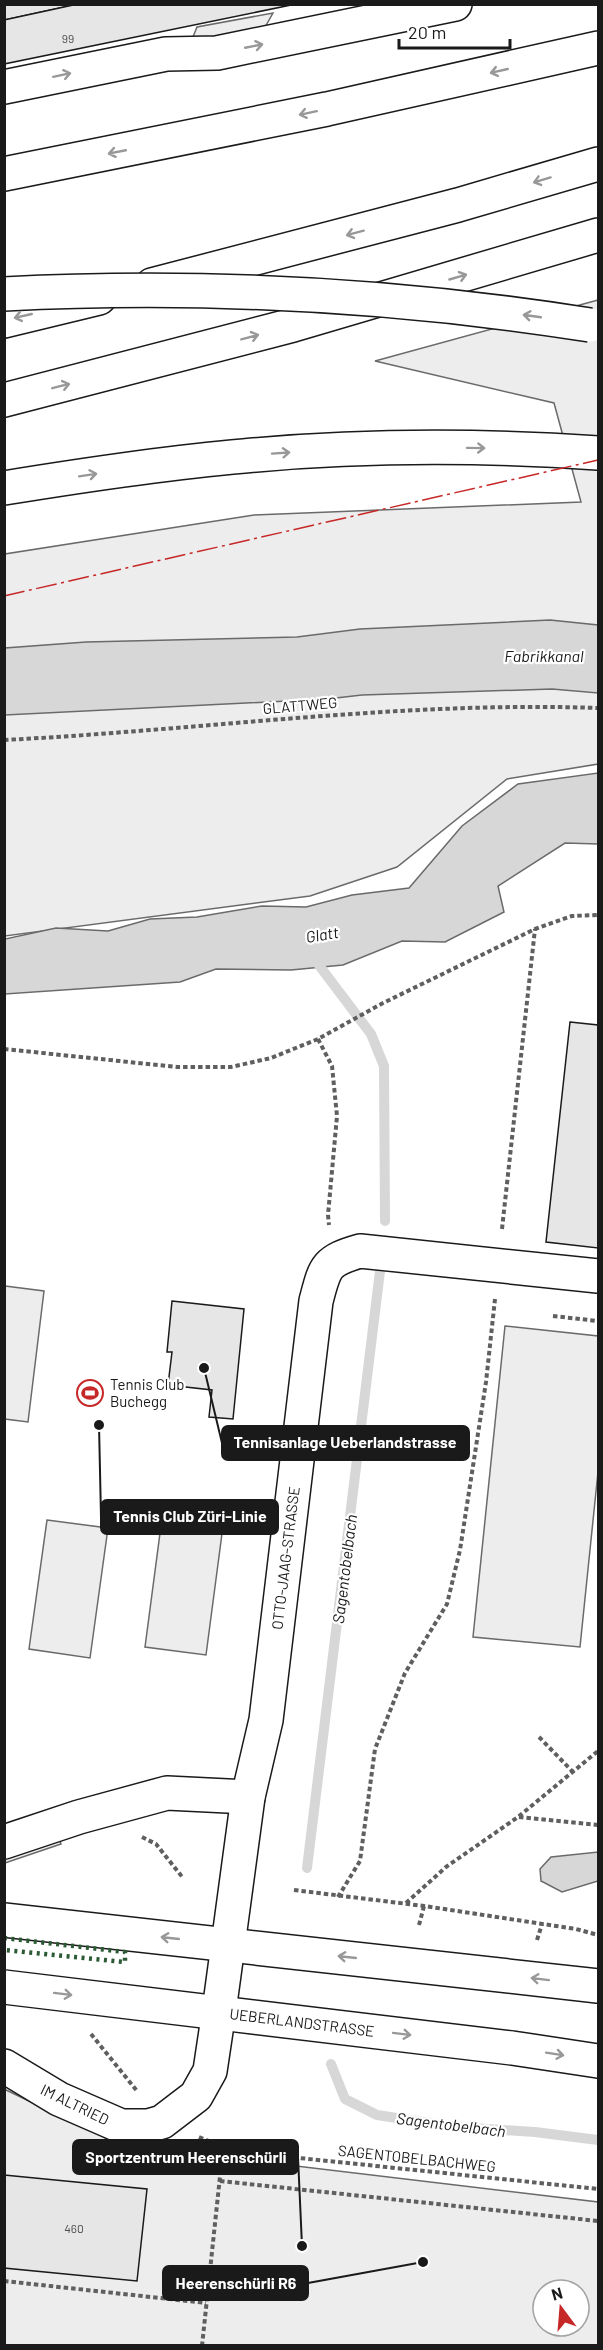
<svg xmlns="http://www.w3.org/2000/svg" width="603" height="2350" font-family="Barlow,sans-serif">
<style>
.built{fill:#ededed;stroke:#6a6a6a;stroke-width:1.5;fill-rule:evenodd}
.water{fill:#d7d7d7;stroke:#6a6a6a;stroke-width:1.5}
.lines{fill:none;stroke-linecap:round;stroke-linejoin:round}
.stream{stroke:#d7d7d7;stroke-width:10}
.building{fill:#e6e6e6;stroke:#1a1a1a;stroke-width:1.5}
.minor-casing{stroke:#1a1a1a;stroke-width:36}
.major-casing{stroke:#1a1a1a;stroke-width:36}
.highway-casing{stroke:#1a1a1a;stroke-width:36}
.path{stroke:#5f5f5f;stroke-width:4;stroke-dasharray:4.5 3;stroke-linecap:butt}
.minor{stroke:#fff;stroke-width:33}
.major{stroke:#fff;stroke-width:33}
.highway{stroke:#fff;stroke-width:33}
.highway-bridge-casing{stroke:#1a1a1a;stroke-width:36;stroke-linecap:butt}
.highway-bridge{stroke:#fff;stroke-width:33}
.hedge{stroke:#2b5a34;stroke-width:4.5;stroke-dasharray:3 4.5;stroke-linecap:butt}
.power{stroke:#c62828;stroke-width:1.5;stroke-dasharray:21 4.5 3 4.5;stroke-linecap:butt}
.oneway{stroke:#989898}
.labels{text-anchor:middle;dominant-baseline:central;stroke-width:4.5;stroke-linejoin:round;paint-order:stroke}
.number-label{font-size:12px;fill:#4d4d4d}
.street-label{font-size:15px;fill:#1a1a1a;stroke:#fff}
.poi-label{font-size:15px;fill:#1a1a1a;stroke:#fff;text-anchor:start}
.water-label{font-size:16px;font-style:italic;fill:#1a1a1a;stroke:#fff}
.leader{fill:none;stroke:#1a1a1a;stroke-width:2}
.callout-dot{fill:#1a1a1a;stroke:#fff;stroke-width:2}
.callout{fill:#1a1a1a;stroke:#1a1a1a;stroke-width:2}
.callout-label{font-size:16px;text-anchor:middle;font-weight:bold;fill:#fff}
</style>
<rect width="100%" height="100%" fill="#fff"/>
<!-- built -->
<g class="built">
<path d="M273,13L264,29L191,42L197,27Z"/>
<path d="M598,300V764L507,779L397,867L310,896L5,936V554L254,515L581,502L554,403L375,361Z"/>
<path d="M5,1286L44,1291L28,1422L5,1419Z"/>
<path d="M505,1326L598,1336V1472L580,1647L473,1637Z"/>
<path d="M162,1518L223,1526L206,1655L145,1647Z"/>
<path d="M47,1520L108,1528L90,1658L29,1649Z"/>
<path d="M58,1835L61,1844L5,1863L4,1853Z"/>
<path d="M4,2089L133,2151L237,2159L598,2202V2345H5ZM543,2290H579V2326H543Z"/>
</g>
<!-- water -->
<g class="water">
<path d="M550,620L598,625V693L552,689L362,695L327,699L5,715V648L86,642L297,637L360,629Z"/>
<path d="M598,773V844L565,843L498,886L504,912L445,942L402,941L343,965L291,970L216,969L180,982L5,994V939L56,928L108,931L150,919L197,917L262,906L306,907L352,895L409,888L462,826L518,784Z"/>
<path d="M598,1852V1881L562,1892L541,1881L540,1869L551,1857Z"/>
</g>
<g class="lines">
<!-- stream -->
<g class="stream">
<path d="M312,956L371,1034L384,1066L385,1221"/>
<path d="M307,1868L380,1271"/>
<path d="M331,2064L345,2099L377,2115L456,2127L535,2132L598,2140"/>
</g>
</g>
<!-- building -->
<g class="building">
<path d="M4,4H78L4,20Z"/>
<path d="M78,4H296L4,64V20Z"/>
<path d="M570,1022L598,1025V1248L546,1242Z"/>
<path d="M172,1301L244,1309L233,1419L209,1417L212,1390L168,1385L172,1352H167Z"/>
<path d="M4,2175L147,2189L137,2281L4,2268Z"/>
</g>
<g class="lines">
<defs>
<g id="minor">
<path d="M4,87L166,54L217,53L455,4"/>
<path d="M4,1842L79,1817L167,1793L248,1797"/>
<path d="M228,1945L248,1797L266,1720L316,1301C325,1267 325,1261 360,1251L598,1276"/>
<path d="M4,2066L59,2099L121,2126H148L162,2122L196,2096L210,2071L219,2011"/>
</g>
<g id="major">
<path d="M4,1920L598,1986"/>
<path d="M4,1987L512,2048L598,2061"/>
<path d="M219,2011L228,1945"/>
</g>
<g id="highway">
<path d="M4,174L327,109L598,48"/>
<path d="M152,285L458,205L598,164"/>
<path d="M4,321L99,298"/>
<path d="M4,400L293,325L598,235"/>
<path d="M4,488C84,475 163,463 244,456C361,445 481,445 598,453"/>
</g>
</defs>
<!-- minor casing -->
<use href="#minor" class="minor-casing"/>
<!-- major casing -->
<use href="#major" class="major-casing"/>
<!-- highway casing -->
<use href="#highway" class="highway-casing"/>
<!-- path -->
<g class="path">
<path d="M4,740C203,730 400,701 598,708"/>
<path d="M318,1039L332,1066L337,1116L328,1215L329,1225"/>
<path d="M4,1049L177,1067H231L271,1058L318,1039L383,1003L535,929L572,916L598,915"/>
<path d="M502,1229L535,929"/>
<path d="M553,1316L598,1321"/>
<path d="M539,1737L573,1772"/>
<path d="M519,1817L598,1825"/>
<path d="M142,1837L156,1844L183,1878"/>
<path d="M294,1890L424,1906L576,1929L598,1935"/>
<path d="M338,1897L360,1861L375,1749L405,1673L447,1604L460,1550L486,1382L495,1299"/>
<path d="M406,1903L446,1867L518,1817L598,1751"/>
<path d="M419,1925L424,1906"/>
<path d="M537,1940L542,1924"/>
<path d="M91,2034L137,2091"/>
<path d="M199,2137L232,2151L598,2189"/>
<path d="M220,2181L598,2221"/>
<path d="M4,2281L206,2303"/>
<path d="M202,2346L221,2167L232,2151"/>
</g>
<!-- minor -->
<use href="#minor" class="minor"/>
<!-- major -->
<use href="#major" class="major"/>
<!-- highway -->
<use href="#highway" class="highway"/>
<defs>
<path id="highway-bridge" d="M4,294C203,284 394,294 590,325"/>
</defs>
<!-- highway-bridge casing -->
<use href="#highway-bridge" class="highway-bridge-casing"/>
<!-- highway-bridge -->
<use href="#highway-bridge" class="highway-bridge"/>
<!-- hedge -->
<path class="hedge" d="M4,1938L125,1952V1962L4,1950"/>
<!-- power -->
<path class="power" d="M4,596L598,460"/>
</g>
<!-- one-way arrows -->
<defs><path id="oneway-shaft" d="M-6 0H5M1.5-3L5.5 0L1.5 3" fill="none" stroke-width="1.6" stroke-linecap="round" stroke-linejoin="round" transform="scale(1.5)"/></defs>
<g class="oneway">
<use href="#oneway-shaft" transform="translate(254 46) rotate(-11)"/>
<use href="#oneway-shaft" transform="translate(499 71) rotate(167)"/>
<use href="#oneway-shaft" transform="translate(62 75) rotate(-12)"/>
<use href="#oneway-shaft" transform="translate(308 113) rotate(168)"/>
<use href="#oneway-shaft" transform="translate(117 152) rotate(169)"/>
<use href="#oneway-shaft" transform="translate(542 180) rotate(163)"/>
<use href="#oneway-shaft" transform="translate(355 233) rotate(165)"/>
<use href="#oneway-shaft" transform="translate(458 277) rotate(-16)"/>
<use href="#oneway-shaft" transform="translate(23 316) rotate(167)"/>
<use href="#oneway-shaft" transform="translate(532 316) rotate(-172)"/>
<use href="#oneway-shaft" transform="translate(250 337) rotate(-15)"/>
<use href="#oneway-shaft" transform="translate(61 386) rotate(-14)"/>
<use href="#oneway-shaft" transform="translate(476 448) rotate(1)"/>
<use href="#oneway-shaft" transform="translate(281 453) rotate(-4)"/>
<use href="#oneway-shaft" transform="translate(88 475) rotate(-9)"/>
<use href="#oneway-shaft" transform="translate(170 1938) rotate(-174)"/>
<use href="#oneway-shaft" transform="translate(347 1957) rotate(-174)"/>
<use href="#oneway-shaft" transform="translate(540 1979) rotate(-173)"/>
<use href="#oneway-shaft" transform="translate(63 1994) rotate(7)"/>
<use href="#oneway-shaft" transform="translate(402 2034) rotate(7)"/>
<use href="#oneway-shaft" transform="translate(555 2054) rotate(9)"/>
</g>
<!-- icons -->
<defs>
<symbol id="stadium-ring" viewBox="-11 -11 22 22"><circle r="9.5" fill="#fff" stroke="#c62828" stroke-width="1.5"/><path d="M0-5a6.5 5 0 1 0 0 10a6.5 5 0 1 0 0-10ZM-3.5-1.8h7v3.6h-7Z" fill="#c62828"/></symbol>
</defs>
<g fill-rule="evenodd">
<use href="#stadium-ring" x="75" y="1378" width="30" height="30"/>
</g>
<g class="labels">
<!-- number labels -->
<g class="number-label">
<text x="68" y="38">99</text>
<text x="74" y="2228">460</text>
</g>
<!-- street labels -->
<g class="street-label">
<text transform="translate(300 705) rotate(-5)">GLATTWEG</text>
<text transform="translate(285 1558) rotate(-83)">OTTO-JAAG-STRASSE</text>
<text transform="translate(302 2022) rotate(7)">UEBERLANDSTRASSE</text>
<text transform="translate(75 2104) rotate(26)">IM ALTRIED</text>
<text transform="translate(417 2158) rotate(6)">SAGENTOBELBACHWEG</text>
</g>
<!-- poi labels -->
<g class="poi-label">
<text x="110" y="1384">Tennis Club<tspan x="110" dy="17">Buchegg</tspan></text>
</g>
<!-- water labels -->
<g class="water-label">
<text x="544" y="655">Fabrikkanal</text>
<text transform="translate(322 934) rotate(-9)">Glatt</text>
<text transform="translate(344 1569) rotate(-83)">Sagentobelbach</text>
<text transform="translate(451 2124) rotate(7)">Sagentobelbach</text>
</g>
</g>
<!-- callouts -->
<path class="leader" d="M204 1368L222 1443M99 1425L101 1517M302 2246L298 2157M423 2262L308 2283"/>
<g class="callout-dot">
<circle cx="204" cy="1368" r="6"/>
<circle cx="99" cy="1425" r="6"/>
<circle cx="302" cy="2246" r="6"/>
<circle cx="423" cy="2262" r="6"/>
</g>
<g class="callout">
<rect x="222" y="1426" width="247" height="34" rx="6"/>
<rect x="101" y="1500" width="177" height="34" rx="6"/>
<rect x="73" y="2140" width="225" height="34" rx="6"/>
<rect x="163" y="2266" width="145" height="34" rx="6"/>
</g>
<g class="callout-label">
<text x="345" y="1448">Tennisanlage Ueberlandstrasse</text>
<text x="190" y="1522">Tennis Club Züri-Linie</text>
<text x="186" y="2163">Sportzentrum Heerenschürli</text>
<text x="236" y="2289">Heerenschürli R6</text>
</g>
<!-- border -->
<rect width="603" height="2350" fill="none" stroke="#1a1a1a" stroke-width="12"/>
<!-- north arrow -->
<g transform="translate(561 2308) rotate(344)"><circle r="28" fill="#ffffff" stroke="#a3a3a3" stroke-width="1.5"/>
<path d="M0-4.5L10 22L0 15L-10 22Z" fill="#c62828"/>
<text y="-9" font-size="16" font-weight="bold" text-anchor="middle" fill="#1a1a1a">N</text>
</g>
<!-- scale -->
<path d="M399 39v9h111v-9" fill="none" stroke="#1a1a1a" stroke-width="3"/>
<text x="408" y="39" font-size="18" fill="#1a1a1a" stroke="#ffffff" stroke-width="4.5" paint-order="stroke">20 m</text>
</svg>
